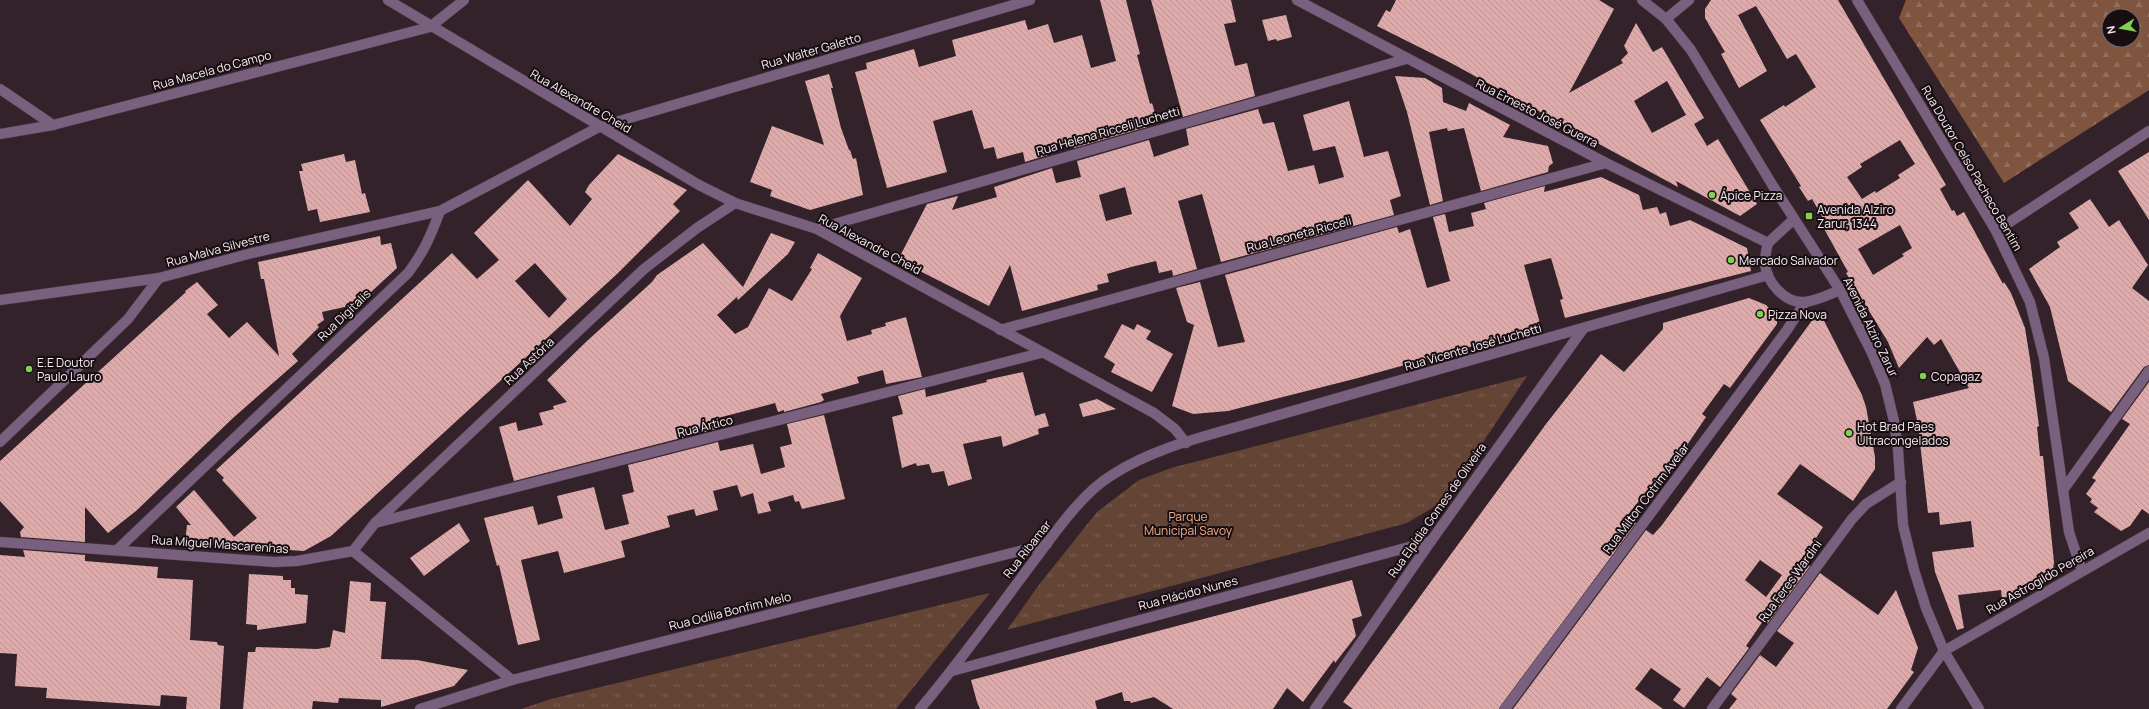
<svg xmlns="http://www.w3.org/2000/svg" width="2149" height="709" font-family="Manrope,sans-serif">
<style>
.grass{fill:url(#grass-tufts)}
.forest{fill:url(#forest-firs);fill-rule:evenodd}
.building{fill:url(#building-back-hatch);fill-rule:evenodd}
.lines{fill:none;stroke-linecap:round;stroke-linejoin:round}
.minor-casing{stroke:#503e47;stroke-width:11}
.minor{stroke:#79607f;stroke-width:10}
.poi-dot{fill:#81d050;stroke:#170e12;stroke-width:1.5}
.labels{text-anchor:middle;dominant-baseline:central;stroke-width:4;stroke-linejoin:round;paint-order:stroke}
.street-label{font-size:12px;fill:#faedf3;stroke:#170e12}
.poi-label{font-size:12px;fill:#faedf3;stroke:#170e12;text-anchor:start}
.park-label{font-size:12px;fill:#f3ad8a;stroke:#170e12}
</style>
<defs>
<pattern id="grass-tufts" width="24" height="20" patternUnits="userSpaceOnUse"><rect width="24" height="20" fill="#634435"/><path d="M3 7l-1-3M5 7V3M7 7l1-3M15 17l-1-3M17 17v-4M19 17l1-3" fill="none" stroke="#7a5f53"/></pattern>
<pattern id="forest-firs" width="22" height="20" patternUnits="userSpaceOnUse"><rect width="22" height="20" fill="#7f5540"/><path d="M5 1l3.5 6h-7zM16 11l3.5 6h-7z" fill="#926e5c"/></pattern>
<pattern id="building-back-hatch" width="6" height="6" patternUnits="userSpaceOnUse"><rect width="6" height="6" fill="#e1aaaa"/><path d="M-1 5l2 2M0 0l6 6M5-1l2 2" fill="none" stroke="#bc9192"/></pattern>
</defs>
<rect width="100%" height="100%" fill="#34222b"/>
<!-- grass -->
<g class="grass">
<path d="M1527,376L1444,501L1407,523L1007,630L1038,586L1097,512L1139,480L1171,468Z"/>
<path d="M990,593L896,709H521L551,699Z"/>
</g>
<!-- forest -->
<path class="forest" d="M1906,0H2149V90L2004,183L1899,18ZM2109,16H2133V40H2109Z"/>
<!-- building -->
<g class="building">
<path d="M1100,0H1126L1140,54L1137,55L1150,104L1152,103L1156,116L1145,119L1147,127L1074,148L1072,140L1046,146L1048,155L1025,162L1023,152L997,159L994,147L984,149L972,110L933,121L947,172L887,188L855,72L867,69L866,63L914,49L919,67L956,56L952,40L1025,20L1028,30L1048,24L1054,43L1082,35L1091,68L1116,61Z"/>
<path d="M1151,0H1231L1236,22L1224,24L1235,66L1247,63L1255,96L1183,117Z"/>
<path d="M1396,0H1599L1614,9L1569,93L1623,63L1621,60L1628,53L1624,46L1636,23L1653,52L1662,47L1704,118L1694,124L1707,146L1718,139L1757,204L1740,216L1676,181L1678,187L1451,63L1377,26L1386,10L1390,12ZM1667,81L1686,115L1652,133L1634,101Z"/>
<path d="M1711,0H1838L1946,185L1940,189L1952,211L1954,210L1957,216L1964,212L2003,284L2004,282L2011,293L2025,328L2030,359L2039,426L2037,427L2040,456H2043L2054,562L2053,571L2047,576L2002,599L2001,590L1958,595L1964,628L1957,630L1935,572L1932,552L1974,547L1971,521L1940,525L1939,512L1928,513L1918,425L1913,402L1969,388L1941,339L1934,345L1927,337L1899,368L1888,342L1846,273L1848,272L1822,225L1826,223L1812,199L1808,201L1799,187L1801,186L1760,120L1784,105L1785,107L1816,87L1796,54L1787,59L1756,6L1738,15L1767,71L1739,88L1721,54L1725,52L1705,18V9ZM1900,140L1915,164L1898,175L1900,178L1876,193L1875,191L1862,199L1847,177L1862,167L1860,164ZM1900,225L1912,248L1902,254L1904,256L1873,275L1858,249Z"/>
<path d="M1286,15L1292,37L1277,41L1276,39L1268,41L1262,20Z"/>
<path d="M829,74L833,88H831L841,128L849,150H850L853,159L856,158L863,195L810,210L770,196L772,190L750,182L772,126L824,145L805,81Z"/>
<path d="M1395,76L1425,78L1442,88L1443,102L1466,111L1469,103L1510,125L1503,137L1548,146L1553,163L1549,166L1548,172L1481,191L1464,128L1448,131L1447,128L1429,132L1443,201L1430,205L1407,112Z"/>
<path d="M1349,101L1364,157L1388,151L1401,196L1390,200L1394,215L1221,262L1202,194L1178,201L1197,269L1173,276L1172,270L1159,273L1156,261L1131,267L1107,274L1109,282L1097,285L1098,290L1022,311L1010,265L989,306L898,260L927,204L958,196L952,210L997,197L994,187L1052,168L1056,183L1081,177L1077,161L1149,140L1154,157L1189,145L1186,129L1258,109L1263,124L1274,122L1288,171L1314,165L1319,184L1344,177L1335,146L1313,151L1303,115ZM1125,187L1132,214L1106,221L1099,195Z"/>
<path d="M2149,152V220L2118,171Z"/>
<path d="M344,154L346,162L355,160L362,194L365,193L370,212L320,222L317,209L308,211L299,171H303L301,164Z"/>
<path d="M618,154L687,190L673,204L680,211L617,274L331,536L304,551L185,543L187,525H191L176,507L194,490L234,537L257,518L222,480L224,478L216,470L452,253L477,279L499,260L474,233L528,180L570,226L592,199L585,192L589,185ZM535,263L567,299L549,318L515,281Z"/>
<path d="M1601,177L1639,195L1643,210L1657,207L1660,214L1666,212L1670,226L1690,220L1747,248L1751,271L1565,318L1560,300L1563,299L1551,258L1524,265L1541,327L1358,378L1228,411L1193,414L1172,406L1194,325L1187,322L1176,288L1200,282L1218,347L1245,342L1225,275L1397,227L1399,233L1410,229L1427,288L1450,281L1433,217L1445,214L1449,232L1474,226L1471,213L1486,209L1484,203L1545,186L1544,192Z"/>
<path d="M2090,199L2109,227L2119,220L2148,265L2132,288L2149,301V365L2144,367L2111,412L2068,381L2050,307L2029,269L2060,247L2057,242L2079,228L2069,213Z"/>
<path d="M771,233L795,242L788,254L738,300L737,298L738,296L717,315L735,334L748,327L769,288L792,301L812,269L810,268L818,253L862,278L840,316L847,341L872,334L871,330L886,326L885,323L906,317L922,377L886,384L883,370L857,377L859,383L821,394L824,400L821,402L784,412V410L778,412L775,403L714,419L716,429L514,481L499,427L516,422L518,431L543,425L539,413L554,409L553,406L567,402L547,380L587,341L652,282L657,275L703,243L743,287Z"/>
<path d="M380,236L381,245L391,243L397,268L358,304L322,312L324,320L317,325L319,327L292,354L298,361L233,418L136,511L108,533L85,507V542L21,537L20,532L24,527L0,501V461L186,292L185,291L197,282L218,305L207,314L229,338L247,322L279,356L264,279H261L258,262Z"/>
<path d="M1749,298L1766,305L1777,317V324L1730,388L1724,384L1702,414L1706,417L1656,491L1650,487L1627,516L1636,523L1499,709H1353L1343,702L1546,424L1601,354L1624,372L1663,329V323Z"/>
<path d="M1819,311L1862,395L1866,407L1875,457V469L1853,501L1800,464L1783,487L1777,494L1823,527L1816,538L1821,542L1806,563L1810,566L1767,624L1763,621L1746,646L1749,648L1720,687L1707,677L1684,708L1673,700L1681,689L1651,668L1635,689L1663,709H1513L1646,530L1653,535L1662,525ZM1760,560L1782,575L1766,597L1745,580Z"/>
<path d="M1122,324L1134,330L1137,324L1151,331L1146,339L1173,354L1152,392L1111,372L1115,364L1104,357Z"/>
<path d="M1023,372L1035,416L1045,413L1049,426L1038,429L1039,434L1003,447L1001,436L963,444L972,479L948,486L944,471L932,473L929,464L917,466L916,463L902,468L892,417L903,414L898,396L925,389L926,397L987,382L986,380Z"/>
<path d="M2149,382V514L2142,509L2130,526L2121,531L2094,512L2098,508L2090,502L2092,499L2086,494L2096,480L2092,478L2130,424L2122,419Z"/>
<path d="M1097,399L1116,409L1083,417L1079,404Z"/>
<path d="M824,415L845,499L802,509L799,501L795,502L793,495L768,502L771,511L758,514L753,493L741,497L737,485L713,491L718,510L696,516L694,509L667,516L670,527L621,541L625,557L564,573L558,551L521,560L540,640L518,645L499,565L497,566L484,518L533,506L538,525L563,518L557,496L594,487L605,530L629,524L622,495L634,492L628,465L718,442L720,451L753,444L761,474L785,467L780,447L792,444L787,424Z"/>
<path d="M459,523L470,541L424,576L410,558Z"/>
<path d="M23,550L85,555V561L158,567L157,578L193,580L190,640L217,642L218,645L224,646L220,709H186L187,697L161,695L160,706L46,698L47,688L15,686L17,654L0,653V555L25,557Z"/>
<path d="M1820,573L1878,615L1896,590L1918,648L1911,670L1914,672L1887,709H1729L1737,699L1731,694L1760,655L1776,667L1794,643L1777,631Z"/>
<path d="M249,574L283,576V580H291V588H295V594L308,595L306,623L257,630V625L246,624Z"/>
<path d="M1352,580L1362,616L1352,619L1356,636L1335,663L1334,660L1303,702L1287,688L1273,709H1173L1154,697L1131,703L1130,701H1124L1122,692L1095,701L1097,709H980L977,702L971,680Z"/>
<path d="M350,581L371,583L370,601L386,602L381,659L417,660L468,670L454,686L381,707V700L339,698L338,703L313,701L312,709H243L248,652H255L256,647L317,649L330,647L333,630L345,633Z"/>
</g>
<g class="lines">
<defs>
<g id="minor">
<path d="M388,0L699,185L735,203L817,229L1154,413L1175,429L1186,443"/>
<path d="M1297,0L1606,163L1768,243"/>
<path d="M1642,0L1666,19L1691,50L1773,186L1840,290L1872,353L1885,384L1894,421L1898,449L1903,525L1914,570L1926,608L1944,651L1979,709"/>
<path d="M1857,0L1996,231L2030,302L2044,358L2069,532L2082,571"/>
<path d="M1666,19L1689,0"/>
<path d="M0,89L53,125"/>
<path d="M0,134L53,125L430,27L464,0"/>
<path d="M1794,219L1768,243C1766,250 1765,257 1765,264C1767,283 1785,303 1804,302C1816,301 1828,295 1840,290"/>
<path d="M817,229L1406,59"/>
<path d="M1996,231L2149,131"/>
<path d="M0,300L159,278L252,253L440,211L599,127L1030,0"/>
<path d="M1000,330L1606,163"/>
<path d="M0,442L128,319L159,278"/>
<path d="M2063,490L2149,371"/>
<path d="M375,523L1041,353"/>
<path d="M0,542L274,562L297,561L353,551L512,680"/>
<path d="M117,550L408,273C424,252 431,235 440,211"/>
<path d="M353,551L375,523L644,269L697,228L735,203"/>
<path d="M952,671L1431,541"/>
<path d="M420,709L512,680L1047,544"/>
<path d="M920,709C958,664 992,617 1027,570C1050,540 1080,494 1112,475C1158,445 1216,434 1268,418L1768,275"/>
<path d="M1315,709L1431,541L1583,329"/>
<path d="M1505,709L1787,330L1805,302"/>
<path d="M1712,709L1852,519L1866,504L1901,482"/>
<path d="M1901,709L1944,651L2149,533"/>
</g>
</defs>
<!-- minor casing -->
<use href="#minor" class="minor-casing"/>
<!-- minor -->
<use href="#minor" class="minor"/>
</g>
<!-- markers -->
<g class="poi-dot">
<circle cx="1712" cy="195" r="4"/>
<rect x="1805" y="212" width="8" height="8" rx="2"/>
<circle cx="1731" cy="260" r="4"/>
<circle cx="1760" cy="314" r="4"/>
<circle cx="29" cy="369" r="4"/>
<circle cx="1923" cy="376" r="4"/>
<circle cx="1849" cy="433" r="4"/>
</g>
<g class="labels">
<!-- street labels -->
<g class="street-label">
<text transform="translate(811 51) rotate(-16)">Rua Walter Galetto</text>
<text transform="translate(212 70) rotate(-15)">Rua Macela do Campo</text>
<text transform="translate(581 101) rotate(30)">Rua Alexandre Cheid</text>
<text transform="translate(1537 113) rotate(27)">Rua Ernesto José Guerra</text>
<text transform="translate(1108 131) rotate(-16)">Rua Helena Ricceli Luchetti</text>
<text transform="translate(1972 168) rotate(60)">Rua Doutor Celso Pacheco Bentim</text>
<text transform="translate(1299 234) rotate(-15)">Rua Leoneta Ricceli</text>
<text transform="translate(870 244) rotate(28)">Rua Alexandre Cheid</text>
<text transform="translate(218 249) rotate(-15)">Rua Malva Silvestre</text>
<text transform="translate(344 315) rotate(-44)">Rua Digitalis</text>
<text transform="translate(1871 327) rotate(64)">Avenida Alziro Zarur</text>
<text transform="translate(1473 347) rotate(-16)">Rua Vicente José Luchetti</text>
<text transform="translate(529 361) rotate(-43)">Rua Astória</text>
<text transform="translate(705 426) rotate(-14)">Rua Ártico</text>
<text transform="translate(1646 498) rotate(-53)">Rua Milton Cotrim Avelar</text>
<text transform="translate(1437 510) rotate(-55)">Rua Elpídia Gomes de Oliveira</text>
<text transform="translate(220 544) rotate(4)">Rua Miguel Mascarenhas</text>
<text transform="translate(1027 549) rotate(-52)">Rua Ribamar</text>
<text transform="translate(2040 580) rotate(-30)">Rua Astrogildo Pereira</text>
<text transform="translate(1790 581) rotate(-54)">Rua Feres Wardini</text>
<text transform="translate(1188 593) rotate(-15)">Rua Plácido Nunes</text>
<text transform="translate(730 611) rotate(-14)">Rua Odília Bonfim Melo</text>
</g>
<!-- poi labels -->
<g class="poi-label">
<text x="1720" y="195">Ápice Pizza</text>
<text x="1817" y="209">Avenida Alziro<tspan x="1817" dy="14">Zarur, 1344</tspan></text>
<text x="1739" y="260">Mercado Salvador</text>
<text x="1768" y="314">Pizza Nova</text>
<text x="37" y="362">E.E Doutor<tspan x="37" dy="14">Paulo Lauro</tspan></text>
<text x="1931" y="376">Copagaz</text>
<text x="1857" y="426">Hot Brad Pães<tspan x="1857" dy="14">Ultracongelados</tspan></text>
</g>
<!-- park labels -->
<g class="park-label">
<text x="1188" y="516">Parque<tspan x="1188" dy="14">Municipal Savoy</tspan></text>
</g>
</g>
<!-- north arrow -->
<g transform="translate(2121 28) rotate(259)"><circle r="19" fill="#170e12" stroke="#72676c"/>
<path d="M0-3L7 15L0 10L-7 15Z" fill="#81d050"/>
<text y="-6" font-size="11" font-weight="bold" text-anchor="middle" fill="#faedf3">N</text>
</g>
</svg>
